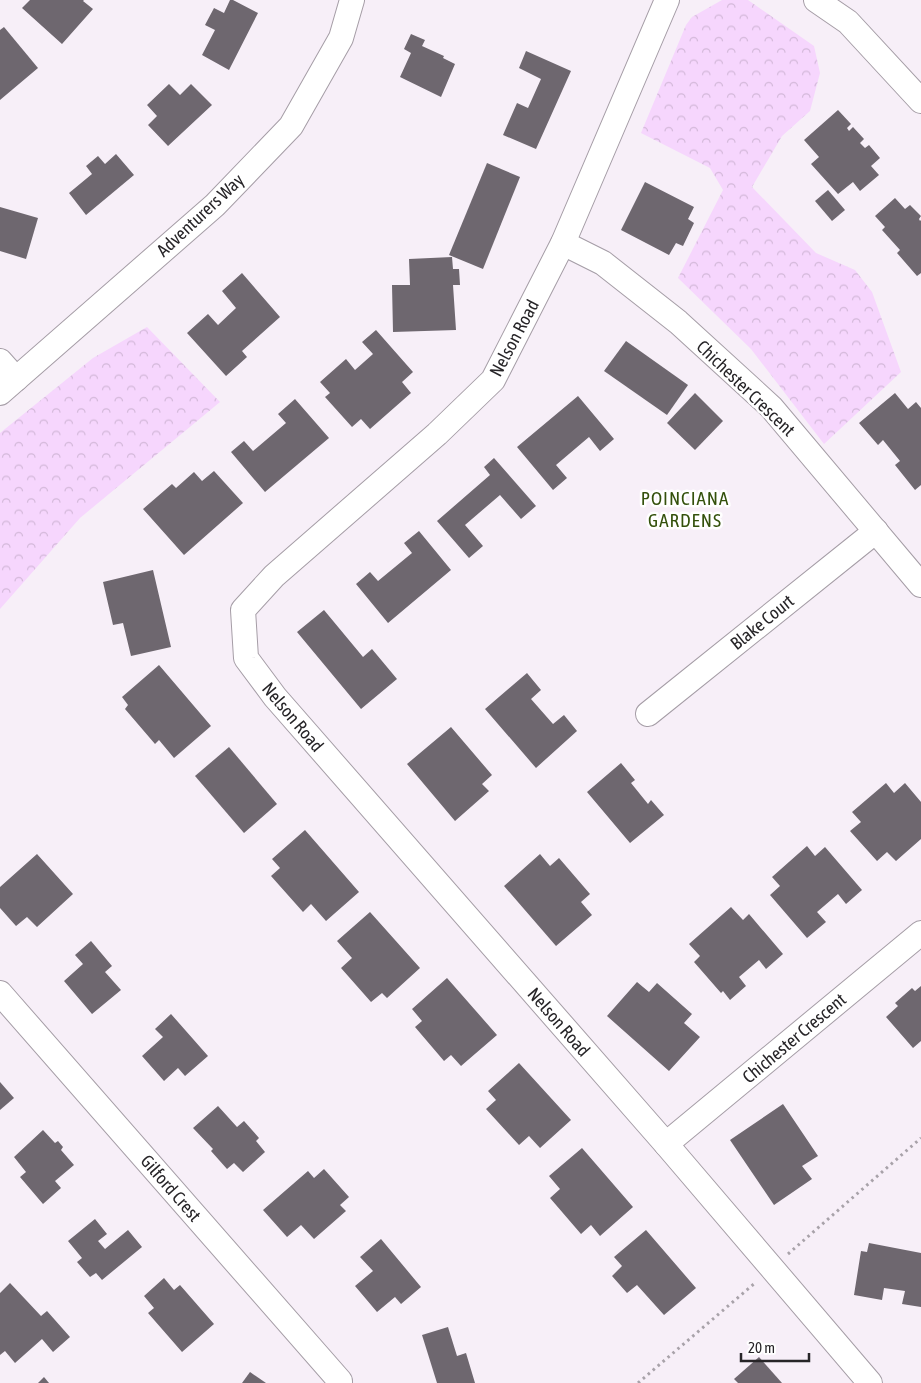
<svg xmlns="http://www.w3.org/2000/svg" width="921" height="1383" font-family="'Asap Condensed',sans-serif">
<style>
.forest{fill:url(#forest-crowns)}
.building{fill:#6e676f}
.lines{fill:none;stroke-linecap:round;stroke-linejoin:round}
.street-casing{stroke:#a59da6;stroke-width:26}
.path{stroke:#a8a2a9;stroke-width:3;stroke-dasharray:2.5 4;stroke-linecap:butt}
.street{stroke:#fff;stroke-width:24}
.labels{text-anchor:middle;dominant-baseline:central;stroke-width:5;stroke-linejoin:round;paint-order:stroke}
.street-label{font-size:18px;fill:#272528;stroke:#fff}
.neighbourhood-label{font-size:19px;letter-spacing:1px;fill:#34510c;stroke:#fff}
</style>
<defs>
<pattern id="forest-crowns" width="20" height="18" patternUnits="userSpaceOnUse" patternTransform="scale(1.25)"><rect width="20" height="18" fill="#f6d6fd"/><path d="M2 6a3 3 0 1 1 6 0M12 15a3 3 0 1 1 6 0" fill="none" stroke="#d3b8d9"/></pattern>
</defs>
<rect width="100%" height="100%" fill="#f7eff8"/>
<!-- forest -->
<g class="forest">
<path d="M722,0H748L814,46L820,73L810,111L782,136L752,187L816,253L855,270L872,292L901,372L824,444L751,349L678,278L723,190L710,168L641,133L686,25L692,17Z"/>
<path d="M147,327L220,402L80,518L0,609V433L93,358Z"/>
</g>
<!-- building -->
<g class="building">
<path d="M30,0H84L83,1L93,9L62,44L22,8Z"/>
<path d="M230,0H233L258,13L229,70L202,55L215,30L205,25L214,8L224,13Z"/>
<path d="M4,27L38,68L0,100V30Z"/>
<path d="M411,34L425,40L422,46L444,56L443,58L455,64L441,97L400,77L411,53L404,49Z"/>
<path d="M526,51L571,71L536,149L503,135L517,103L528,108L541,79L519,68Z"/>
<path d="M169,84L180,95L191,84L212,105L168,146L148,125L157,116L147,105Z"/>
<path d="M838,110L851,124L847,128L849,131L853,127L864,139L860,143L865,148L869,145L880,158L871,166L879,175L860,191L853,182L838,194L811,164L819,157L804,140Z"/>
<path d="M116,154L134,175L86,215L69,193L92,174L86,166L98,156L105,164Z"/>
<path d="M487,163L520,177L483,269L449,255Z"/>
<path d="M645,182L694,207L688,219L694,223L683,246L676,243L669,255L621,230Z"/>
<path d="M828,190L845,210L832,221L815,201Z"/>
<path d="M895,198L905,209L910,205L921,216L919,219L920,221L921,220V273L917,276L897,253L900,250L882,230L885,227L875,216Z"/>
<path d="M0,207L38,218L26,259L0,251Z"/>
<path d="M452,257L453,269H459L460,285H453L456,330L393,332L392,285H410L409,259Z"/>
<path d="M242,273L280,317L242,351L247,357L226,376L187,333L208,314L218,325L236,308L222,291Z"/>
<path d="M376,330L413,372L402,382L411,393L370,429L361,419L352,427L325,397L330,393L320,382L346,359L355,370L373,354L362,342Z"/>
<path d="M626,341L688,385L667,415L604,371Z"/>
<path d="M695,393L723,421L695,450L667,423Z"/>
<path d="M895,393L908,409L916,402L921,408V485L915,490L895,465L900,461L883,440L878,445L859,423Z"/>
<path d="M578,396L614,439L600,451L589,437L556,465L567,478L553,490L517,447Z"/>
<path d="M295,399L329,438L265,492L231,452L244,441L253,451L286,423L278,414Z"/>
<path d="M494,458L536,506L521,519L500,495L465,525L483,546L469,558L437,521L490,475L484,467Z"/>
<path d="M214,471L243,503L184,555L143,509L172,484L176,488L194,472L202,481Z"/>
<path d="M419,531L451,570L388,623L356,584L370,572L378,581L412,553L404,543Z"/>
<path d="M153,570L171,647L131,656L123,623L113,625L103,582Z"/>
<path d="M324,610L363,657L372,649L397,679L361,709L297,632Z"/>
<path d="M159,665L211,726L174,758L159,740L155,744L125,709L128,705L122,697Z"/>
<path d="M527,673L541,690L531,699L553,724L564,715L577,731L536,768L485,709Z"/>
<path d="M451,727L492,775L482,784L489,791L455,821L407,764Z"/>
<path d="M229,747L277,804L244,833L195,776Z"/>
<path d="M621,763L635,780L631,783L648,804L651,800L664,815L630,843L587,792Z"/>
<path d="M886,783L894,793L905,783L921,802V839L896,861L887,852L877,861L850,831L861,822L852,812Z"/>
<path d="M305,830L359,892L326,921L311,904L303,912L271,876L280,868L272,859Z"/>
<path d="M807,846L815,856L825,847L862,890L846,904L838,894L817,912L826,922L807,938L770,895L780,886L772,877Z"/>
<path d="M37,854L73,894L37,927L27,917L16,926L0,908V887Z"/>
<path d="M540,854L550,866L559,858L590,894L581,902L592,915L556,946L504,886Z"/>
<path d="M731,907L743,920L749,914L783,954L766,969L759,960L739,977L746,986L730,1000L723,991L721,993L694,962L700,956L689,944Z"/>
<path d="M370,912L420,968L387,998L382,993L371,1002L341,968L352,958L337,941Z"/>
<path d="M91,941L112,966L105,972L121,990L92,1014L64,981L83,964L75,955Z"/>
<path d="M447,978L497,1035L461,1066L451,1055L444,1061L415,1027L422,1021L412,1009Z"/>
<path d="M637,982L649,992L657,983L692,1014L684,1023L700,1037L669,1071L607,1016Z"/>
<path d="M921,986V1041L913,1048L886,1017L898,1006L895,1003L912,988L915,991Z"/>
<path d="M171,1014L208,1056L185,1076L178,1068L164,1081L142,1056L163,1037L155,1029Z"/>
<path d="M519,1063L571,1120L540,1148L529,1136L519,1145L486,1109L496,1100L488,1091Z"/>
<path d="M0,1082L14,1098L0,1110Z"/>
<path d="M783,1104L818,1156L802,1166L812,1179L774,1205L730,1140Z"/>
<path d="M218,1106L237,1127L244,1121L259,1138L256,1141L265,1152L243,1172L234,1163L227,1169L211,1151L213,1149L193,1128Z"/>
<path d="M43,1130L55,1143L58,1141L63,1147L61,1150L74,1165L55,1181L61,1188L43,1204L20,1177L26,1172L14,1157Z"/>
<path d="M582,1148L633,1207L600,1236L591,1225L581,1234L550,1198L560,1189L549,1176Z"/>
<path d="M324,1169L349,1197L340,1205L346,1211L314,1239L301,1225L287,1237L263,1210L308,1171L314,1178Z"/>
<path d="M95,1219L107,1234L98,1241L105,1249L128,1230L142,1247L102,1280L96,1273L90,1277L77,1262L82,1258L68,1241Z"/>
<path d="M646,1230L696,1288L664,1315L637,1285L627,1293L612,1276L622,1266L614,1257Z"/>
<path d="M381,1239L421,1287L401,1304L395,1297L377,1312L355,1286L373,1271L360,1257Z"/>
<path d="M869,1243L921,1253V1307L902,1304L905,1291L884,1288L882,1300L854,1295L861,1251L867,1252Z"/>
<path d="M164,1278L174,1290L180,1285L214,1324L182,1352L148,1313L154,1308L144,1296Z"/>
<path d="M10,1283L41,1316L47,1311L70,1337L53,1352L42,1339L15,1363L5,1351L0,1355V1293Z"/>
<path d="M448,1327L457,1356L466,1353L475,1383H437L422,1335Z"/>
<path d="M759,1357L782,1383H738L734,1379Z"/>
<path d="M250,1372L266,1383H242Z"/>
<path d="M44,1377L49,1383H38Z"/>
</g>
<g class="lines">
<defs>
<g id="street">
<path d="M667,0L563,243L493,380L437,434L274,576L243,610L246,658L275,697L666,1144L870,1383"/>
<path d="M816,0L848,22L921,101"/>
<path d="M563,243L603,263L678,322L771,407L921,585"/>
<path d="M0,361L16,379"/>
<path d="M0,393L215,205L291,126L341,38L352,0"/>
<path d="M648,714L876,531"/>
<path d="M0,993L340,1381V1383"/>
<path d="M666,1144L921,933"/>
</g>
</defs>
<!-- street casing -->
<use href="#street" class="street-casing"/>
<!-- path -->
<g class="path">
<path d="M788,1254L921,1138"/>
<path d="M638,1383L755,1283"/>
</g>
<!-- street -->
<use href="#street" class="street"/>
</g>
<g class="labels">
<!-- street labels -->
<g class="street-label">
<text transform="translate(200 215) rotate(-43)">Adventurers Way</text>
<text transform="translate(514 338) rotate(-62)">Nelson Road</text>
<text transform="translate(746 388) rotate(44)">Chichester Crescent</text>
<text transform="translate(762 622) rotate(-39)">Blake Court</text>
<text transform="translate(293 717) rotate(50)">Nelson Road</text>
<text transform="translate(559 1022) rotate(49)">Nelson Road</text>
<text transform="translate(794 1038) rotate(-40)">Chichester Crescent</text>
<text transform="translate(171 1188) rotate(49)">Gilford Crest</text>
</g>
<!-- neighbourhood labels -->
<g class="neighbourhood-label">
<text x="685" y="498">POINCIANA<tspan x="685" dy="22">GARDENS</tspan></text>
</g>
</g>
<!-- scale -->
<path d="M741 1353v8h68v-8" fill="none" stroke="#272528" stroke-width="2.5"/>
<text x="748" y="1353" font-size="15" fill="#272528" stroke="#ffffff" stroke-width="4" paint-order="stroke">20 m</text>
</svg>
